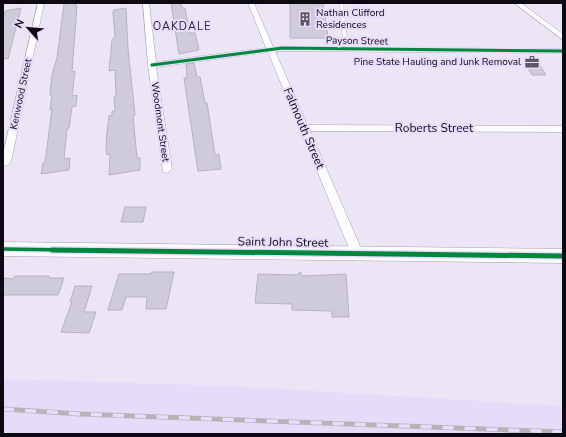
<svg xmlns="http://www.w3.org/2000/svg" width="566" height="437" font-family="'Nunito Sans',sans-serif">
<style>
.built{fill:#e6dcf9}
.building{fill:#d0cbdb;stroke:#b6b2bf}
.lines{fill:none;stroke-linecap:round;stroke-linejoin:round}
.lane-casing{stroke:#a5a0ad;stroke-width:0.5}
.street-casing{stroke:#a5a0ad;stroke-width:1}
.secondary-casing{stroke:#a5a0ad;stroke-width:1}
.lane{fill:#fcfbfe;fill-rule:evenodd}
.street{fill:#fcfbfe;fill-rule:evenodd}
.secondary{fill:#fcfbfe;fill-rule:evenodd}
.rail-casing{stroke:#b5b5b8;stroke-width:5}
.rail{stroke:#e9ddfe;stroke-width:3.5;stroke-dasharray:11;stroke-linecap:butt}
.cycleway-far2-casing{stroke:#e9ddfe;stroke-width:5}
.cycleway-far1-casing{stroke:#e9ddfe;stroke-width:6}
.cycleway-casing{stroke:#e9ddfe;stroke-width:8}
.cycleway-far2{stroke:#00873e;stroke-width:3}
.cycleway-far1{stroke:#00873e;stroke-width:3.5}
.cycleway{stroke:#00873e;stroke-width:5}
.labels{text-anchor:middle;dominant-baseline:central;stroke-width:4;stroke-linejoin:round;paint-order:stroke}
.far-poi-label{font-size:10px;fill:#0e0a14;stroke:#e9ddfe;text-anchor:start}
.far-street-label{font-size:10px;fill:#0e0a14;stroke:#e9ddfe}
.far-neighbourhood-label{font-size:11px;letter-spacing:1px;fill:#2e243c;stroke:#e9ddfe}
.street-label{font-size:12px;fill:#0e0a14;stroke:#e9ddfe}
</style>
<rect width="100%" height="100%" fill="#ebe5f6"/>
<!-- built -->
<path class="built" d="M3,379L228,386L563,406V434H3Z"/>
<!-- building -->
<g class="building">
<path d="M76,3L75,6H77L72,72L75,71L72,96L77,95L76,106L72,107L69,128L67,129L64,159L70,158L69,170L41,174L43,163H45L52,109L50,110L52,95H50L52,75L57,58L64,4Z"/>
<path d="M171,3H181L182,8H185L190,33H195L199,50L179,54Z"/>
<path d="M290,3H323L328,38H290Z"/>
<path d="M21,8L8,59L3,58V19L5,11Z"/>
<path d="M126,8L128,49L135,115L133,116L137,158H140V170L109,175L110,154L107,155L106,150L107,132L109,116L112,115V111H115L114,97L116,96L115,70L109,71L112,40L115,36L113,12L114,10Z"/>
<path d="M524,61H537L546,75H532Z"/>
<path d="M194,63L197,77H200L205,103H207L215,155L219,154L221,169L198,171L184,78H187L186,64Z"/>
<path d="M125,207H146L143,222H121Z"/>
<path d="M152,272H174L166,309H146L147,297H126L122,310H108L119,274H151Z"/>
<path d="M300,272L303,276L346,274L349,317H332V311L292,310V304L255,303L258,274L297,275Z"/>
<path d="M15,276H49V278H64L58,295H3V278L13,279Z"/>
<path d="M75,286H92L84,312H96L89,333L61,332L72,302H70Z"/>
</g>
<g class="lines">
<defs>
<path id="lane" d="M340,3L343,4L348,49L346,50L344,49Z"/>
<g id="street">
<path d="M38,3H44L11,162L6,166L3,165V154Z"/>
<path d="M143,3H149L156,62L266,48L248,3H254L273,47L563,49V53L275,51L307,125L563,126V132L310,131L363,253L361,257L357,258L353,257L351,253L268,52L156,67L172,169L167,173L163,172L148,65Z"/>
<path d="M514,3H521L563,34V40Z"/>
</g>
<path id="secondary" d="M3,242L563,249V263L3,256Z"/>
</defs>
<!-- lane casing -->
<use href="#lane" class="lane-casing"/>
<!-- street casing -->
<use href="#street" class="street-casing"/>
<!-- secondary casing -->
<use href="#secondary" class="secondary-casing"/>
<!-- lane -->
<use href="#lane" class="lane"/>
<!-- street -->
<use href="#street" class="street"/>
<!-- secondary -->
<use href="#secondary" class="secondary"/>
<defs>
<path id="rail" d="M3,409L80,414L563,432"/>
</defs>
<!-- rail casing -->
<use href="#rail" class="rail-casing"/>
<!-- rail -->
<use href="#rail" class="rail"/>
<defs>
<path id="cycleway-far2" d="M152,65L282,48L563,51"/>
<path id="cycleway-far1" d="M3,249L132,251"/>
<path id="cycleway" d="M52,250L563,256"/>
</defs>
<!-- cycleway-far2 casing -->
<use href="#cycleway-far2" class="cycleway-far2-casing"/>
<!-- cycleway-far1 casing -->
<use href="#cycleway-far1" class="cycleway-far1-casing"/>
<!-- cycleway casing -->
<use href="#cycleway" class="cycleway-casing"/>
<!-- cycleway-far2 -->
<use href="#cycleway-far2" class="cycleway-far2"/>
<!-- cycleway-far1 -->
<use href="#cycleway-far1" class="cycleway-far1"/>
<!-- cycleway -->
<use href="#cycleway" class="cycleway"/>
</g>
<!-- icons -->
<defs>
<symbol id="building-bare" viewBox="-9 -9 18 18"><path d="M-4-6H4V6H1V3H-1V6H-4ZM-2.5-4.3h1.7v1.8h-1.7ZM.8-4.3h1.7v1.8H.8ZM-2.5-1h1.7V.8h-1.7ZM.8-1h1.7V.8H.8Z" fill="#5b5763" stroke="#e9ddfe" stroke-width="2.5" paint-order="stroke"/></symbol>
<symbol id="office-bare" viewBox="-9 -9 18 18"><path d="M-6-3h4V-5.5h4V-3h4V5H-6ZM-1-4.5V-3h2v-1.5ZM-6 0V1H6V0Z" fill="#5b5763" stroke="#e9ddfe" stroke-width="2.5" paint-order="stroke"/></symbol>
</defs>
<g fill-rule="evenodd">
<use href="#building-bare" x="295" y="9" width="20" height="20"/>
<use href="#office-bare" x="522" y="52" width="20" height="20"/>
</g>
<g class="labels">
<!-- far-poi labels -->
<g class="far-poi-label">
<text x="316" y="13">Nathan Clifford<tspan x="316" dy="12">Residences</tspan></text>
<text x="521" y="62" text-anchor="end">Pine State Hauling and Junk Removal</text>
</g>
<!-- far-street labels -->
<g class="far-street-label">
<text transform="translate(357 41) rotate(1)">Payson Street</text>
<text transform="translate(21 94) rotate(-78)">Kenwood Street</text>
<text transform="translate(160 122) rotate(82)">Woodmont Street</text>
</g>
<!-- far-neighbourhood labels -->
<g class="far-neighbourhood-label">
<text x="182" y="26">OAKDALE</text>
</g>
<!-- street labels -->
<g class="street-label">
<text transform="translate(304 128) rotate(67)">Falmouth Street</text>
<text x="434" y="128">Roberts Street</text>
<text transform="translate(283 242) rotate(1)">Saint John Street</text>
</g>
</g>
<!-- border -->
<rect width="566" height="437" fill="none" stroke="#0e0a14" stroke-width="8"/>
<!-- north arrow -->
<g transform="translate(28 28) rotate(297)" stroke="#e9ddfe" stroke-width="3" paint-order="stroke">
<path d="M0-3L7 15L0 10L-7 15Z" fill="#0e0a14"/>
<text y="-6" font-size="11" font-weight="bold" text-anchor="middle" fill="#0e0a14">N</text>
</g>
</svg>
